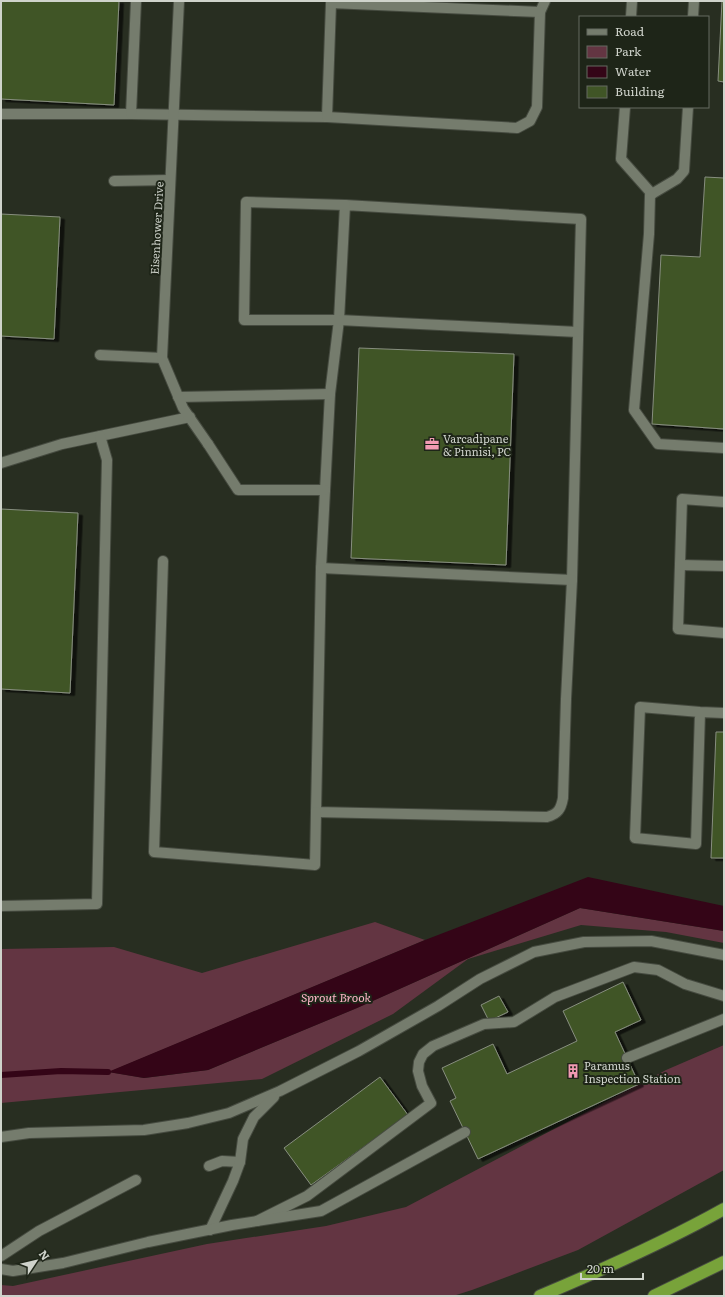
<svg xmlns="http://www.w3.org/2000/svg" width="725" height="1297" font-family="Literata,serif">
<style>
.green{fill:#633542}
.water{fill:#340517}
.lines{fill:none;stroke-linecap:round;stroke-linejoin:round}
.stream{stroke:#340517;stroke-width:6}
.building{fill:#405526;stroke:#878e7f;filter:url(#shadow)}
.service-casing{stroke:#464b40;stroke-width:12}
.minor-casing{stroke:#464b40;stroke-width:12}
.motorway-casing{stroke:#464b40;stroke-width:14}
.service{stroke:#757c6d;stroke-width:10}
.minor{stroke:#757c6d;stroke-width:10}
.motorway{stroke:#78a33a;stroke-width:12}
.labels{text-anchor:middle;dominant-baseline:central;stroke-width:4;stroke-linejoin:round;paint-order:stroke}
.street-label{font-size:11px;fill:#cfd3cb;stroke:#1e2518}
.poi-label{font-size:11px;fill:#cfd3cb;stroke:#1e2518;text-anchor:start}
.water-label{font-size:12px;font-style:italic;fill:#fbb4c6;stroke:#1e2518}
</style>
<defs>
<filter id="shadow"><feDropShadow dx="4.5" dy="2.5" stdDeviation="0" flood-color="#0009"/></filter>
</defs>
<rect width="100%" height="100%" fill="#282e21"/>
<!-- green -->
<g class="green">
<path d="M580,908L724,931V943L666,932L581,925L468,959L393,1014L262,1079L1,1103V949L114,947L202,973L375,922L425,940L109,1072L144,1078L208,1070L357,1008Z"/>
<path d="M724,1045V1170L578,1250L472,1290L453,1296H1V1285L13,1286L207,1244L326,1226L406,1207L666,1070Z"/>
</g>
<!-- water -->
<path class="water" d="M588,877L724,906V931L580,908L357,1008L208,1070L144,1078L108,1072L425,940Z"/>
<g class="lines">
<!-- stream -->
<path class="stream" d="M1,1075L61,1071L108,1072"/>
</g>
<!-- building -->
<g class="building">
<path d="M1,1H119L114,105L1,99Z"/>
<path d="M722,1H724V82L718,81Z"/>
<path d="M705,177L724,178V429L652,424L661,255L700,257Z"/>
<path d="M1,214L60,217L54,339L1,336Z"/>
<path d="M359,348L514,354L506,565L351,558Z"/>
<path d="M1,509L78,513L70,693L1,689Z"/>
<path d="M716,732H724V858H711Z"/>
<path d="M623,982L641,1020L615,1032L639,1084L478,1159L450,1101L456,1098L442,1068L493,1044L507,1074L577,1041L563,1011Z"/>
<path d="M499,996L508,1012L489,1021L481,1005Z"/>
<path d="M380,1077L408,1115L311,1185L284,1148Z"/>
</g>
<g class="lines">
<defs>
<g id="service">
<path d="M631,17L632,1"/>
<path d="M693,17L694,1"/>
<path d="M625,107L621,159L652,194"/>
<path d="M688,107L684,171L677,179L650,195L649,234L634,410L658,444L724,448"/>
<path d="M1,114H131L327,117L517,128L530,121L537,107L540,12L545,1"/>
<path d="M131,114L136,1"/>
<path d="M327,117L331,3L540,12"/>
<path d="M114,181L170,180"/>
<path d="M345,205L581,219L572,580L566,699L563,798C561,809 558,814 547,817L316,812L321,568L330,394L339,320Z"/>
<path d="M345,205L246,202L244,320H339L578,332"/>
<path d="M100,355L162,358"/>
<path d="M178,397L330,394"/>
<path d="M208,444L238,490H325"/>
<path d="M1,463L62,444L190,417"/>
<path d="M724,502L682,499L678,629L724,633"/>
<path d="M163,561L154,852L315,865L316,812"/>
<path d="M680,565L724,566"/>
<path d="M321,568L572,580"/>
<path d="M700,712L696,844L635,838L640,707L700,712L724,713"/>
<path d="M1,906L97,904L107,460L100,436"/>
<path d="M627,1058L724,1019"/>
<path d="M1,1137L29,1133L144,1130L188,1123L229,1113L280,1091L359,1051L438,1006L480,979L534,952L584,942L651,941L724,955"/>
<path d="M209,1166L222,1161L240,1162"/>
<path d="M257,1221L307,1196L431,1103L422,1086L418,1071L419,1062L423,1054L433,1046L484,1024L514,1022L555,997L634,967L658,970L685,984L724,996"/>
<path d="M210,1230L233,1181L240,1162L243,1139L254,1117L274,1097"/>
<path d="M1,1256L39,1231L136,1180"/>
<path d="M1,1269L13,1271L63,1263L148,1242L232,1225L321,1211L465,1132"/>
</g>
<path id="minor" d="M179,1L162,358L183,408L208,444"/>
<g id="motorway">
<path d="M540,1296C602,1270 665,1242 724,1209"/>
<path d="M654,1296L724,1262"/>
</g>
</defs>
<!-- service casing -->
<use href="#service" class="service-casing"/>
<!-- minor casing -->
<use href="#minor" class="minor-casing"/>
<!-- motorway casing -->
<use href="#motorway" class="motorway-casing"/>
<!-- service -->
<use href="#service" class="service"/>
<!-- minor -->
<use href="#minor" class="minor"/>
<!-- motorway -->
<use href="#motorway" class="motorway"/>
</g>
<!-- icons -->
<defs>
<symbol id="office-bare" viewBox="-9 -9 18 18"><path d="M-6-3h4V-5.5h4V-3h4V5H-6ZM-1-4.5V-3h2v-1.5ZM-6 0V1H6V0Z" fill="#f19ab2" stroke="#1e2518" stroke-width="2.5" paint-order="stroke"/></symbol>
<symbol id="building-bare" viewBox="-9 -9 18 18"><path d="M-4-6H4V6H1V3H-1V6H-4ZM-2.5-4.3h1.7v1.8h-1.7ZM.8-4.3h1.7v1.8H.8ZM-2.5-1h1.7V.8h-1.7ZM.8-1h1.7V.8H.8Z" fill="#f19ab2" stroke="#1e2518" stroke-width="2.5" paint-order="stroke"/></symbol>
</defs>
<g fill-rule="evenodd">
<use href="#office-bare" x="422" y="434" width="20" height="20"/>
<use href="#building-bare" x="563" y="1061" width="20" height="20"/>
</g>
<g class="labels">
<!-- street labels -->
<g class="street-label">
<text transform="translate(156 228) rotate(-87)">Eisenhower Drive</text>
</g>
<!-- poi labels -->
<g class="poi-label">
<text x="443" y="438">Varcadipane<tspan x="443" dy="13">&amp; Pinnisi, PC</tspan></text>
<text x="584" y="1065">Paramus<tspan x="584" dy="13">Inspection Station</tspan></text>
</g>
<!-- water labels -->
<g class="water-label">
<text x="336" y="997">Sprout Brook</text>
</g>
</g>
<!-- border -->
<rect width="725" height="1297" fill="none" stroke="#cfd3cb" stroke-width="4"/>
<!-- legend -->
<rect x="579" y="16" width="130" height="92" fill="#1e2518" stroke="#656b60"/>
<rect x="587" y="29" width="20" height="6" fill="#757c6d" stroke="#656b60"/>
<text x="615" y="36" font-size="12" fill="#cfd3cb">Road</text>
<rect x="587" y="46" width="20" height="12" fill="#633542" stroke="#656b60"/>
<text x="615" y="56" font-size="12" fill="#cfd3cb">Park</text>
<rect x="587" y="66" width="20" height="12" fill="#340517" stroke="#656b60"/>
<text x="615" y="76" font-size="12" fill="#cfd3cb">Water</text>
<rect x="587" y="86" width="20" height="12" fill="#405526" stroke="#656b60"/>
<text x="615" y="96" font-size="12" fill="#cfd3cb">Building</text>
<!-- north arrow -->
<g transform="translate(36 1261) rotate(55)" stroke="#1e2518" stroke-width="3" paint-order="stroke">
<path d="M0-3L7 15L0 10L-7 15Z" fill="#cfd3cb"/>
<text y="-6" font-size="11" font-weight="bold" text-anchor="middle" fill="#cfd3cb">N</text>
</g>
<!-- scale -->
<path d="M581 1273v6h62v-6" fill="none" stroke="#cfd3cb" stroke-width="2"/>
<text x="587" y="1273" font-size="12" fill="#cfd3cb" stroke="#1e2518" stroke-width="3" paint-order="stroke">20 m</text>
</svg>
